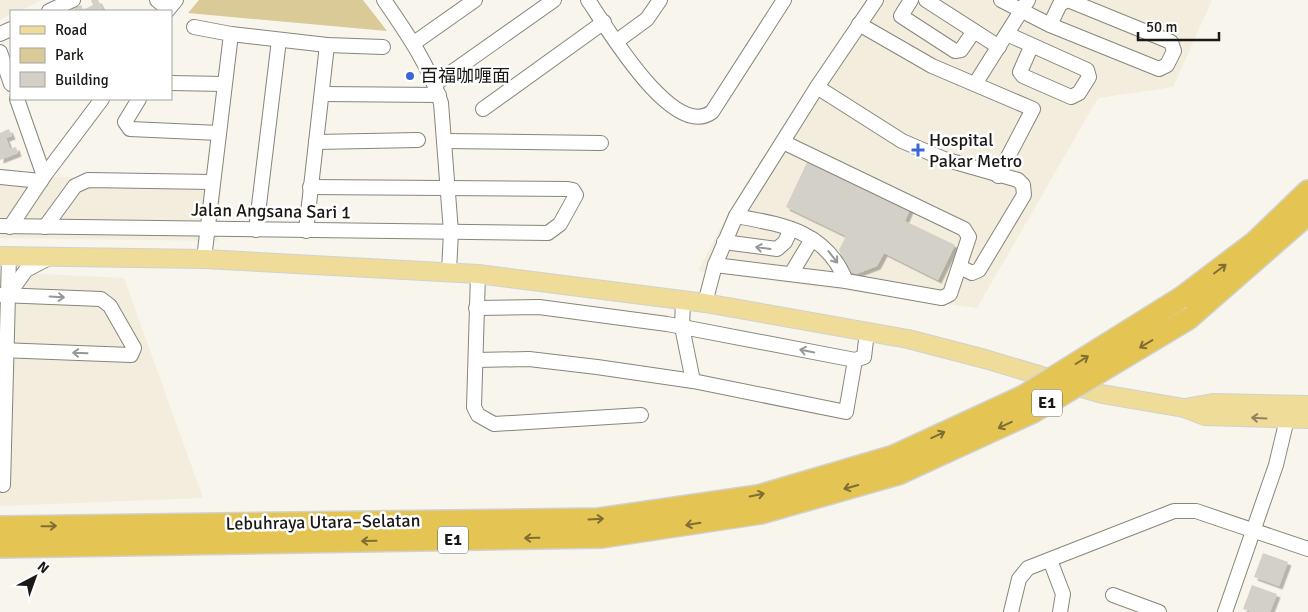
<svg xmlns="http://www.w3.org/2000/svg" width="1308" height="612" font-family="Signika,'Noto Sans SC',sans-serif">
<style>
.built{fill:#f2eddc}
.green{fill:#d9ca97}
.building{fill:#d3d0c7;filter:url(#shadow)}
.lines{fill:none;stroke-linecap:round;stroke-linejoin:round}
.minor-casing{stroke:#87857c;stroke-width:16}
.major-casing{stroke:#d1d1d0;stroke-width:20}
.highway-casing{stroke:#d1d1d0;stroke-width:24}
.minor{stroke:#fff;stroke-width:14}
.major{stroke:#efdc98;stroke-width:18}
.highway{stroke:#e4c453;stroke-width:21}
.highway-bridge-casing{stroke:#d1d1d0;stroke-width:24;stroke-linecap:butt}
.highway-bridge{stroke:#e4c453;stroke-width:21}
.oneway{stroke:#989896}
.oneway2{stroke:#7f6e34}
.oneway3{stroke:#8f845e}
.poi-dot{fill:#3967d7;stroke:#fff;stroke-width:2}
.labels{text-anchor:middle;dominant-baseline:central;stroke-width:5;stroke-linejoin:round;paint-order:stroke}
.shield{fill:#fff;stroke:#5f5e5c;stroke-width:1}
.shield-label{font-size:16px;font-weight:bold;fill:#1a1916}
.poi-label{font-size:18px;fill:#1a1916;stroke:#fff;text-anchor:start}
.street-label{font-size:18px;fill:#1a1916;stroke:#fff}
</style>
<defs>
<filter id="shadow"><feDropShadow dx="3.5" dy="3.5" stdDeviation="0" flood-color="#0004"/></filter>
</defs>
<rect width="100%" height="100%" fill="#f8f5ec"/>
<!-- built -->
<g class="built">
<path d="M0,0H43L18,11H11V14L0,20Z"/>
<path d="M866,0H1212L1173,87L1098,98L977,308L698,271L734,202Z"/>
<path d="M0,174L221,185L218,241L0,238Z"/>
<path d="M0,272L124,278L203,498L0,506Z"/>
</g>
<!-- green -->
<path class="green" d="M199,0H363L387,31L188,13Z"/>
<!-- building -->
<g class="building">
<path d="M91,0H98L104,11H75L74,8L81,5L83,10L93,5Z"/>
<path d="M9,129L12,136L6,138L10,149L16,147L18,153L0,160V133Z"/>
<path d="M809,158L911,207L905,221L955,245L938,280L884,253L877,266L856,274L846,270L839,250L846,236L786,207Z"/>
<path d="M1263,553L1288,562L1279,586L1254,577Z"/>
<path d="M1252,585L1277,594L1270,612H1252L1243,609Z"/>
</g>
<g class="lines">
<defs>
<g id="minor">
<path d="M157,0L168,9"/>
<path d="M384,0C406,32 429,65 441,103L451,232L449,271"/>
<path d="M588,0C606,26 673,141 712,112L784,0"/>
<path d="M911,0L901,16L955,51L961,50L974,31"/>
<path d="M926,0L999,47"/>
<path d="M1001,0L1050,25L1159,69L1167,65L1174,51L1171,42L1068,0L1060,4L1050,25"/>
<path d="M49,11L73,0"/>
<path d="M167,11L176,0"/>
<path d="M859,24L932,66L1033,109L998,176"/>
<path d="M194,27L231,34L204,259"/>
<path d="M0,34L11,29"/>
<path d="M231,34L327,45L383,47"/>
<path d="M1007,34L1087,70L1089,77L1079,93L1071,97L1023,76L1020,72L1031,47"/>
<path d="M617,41L647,19L660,0"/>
<path d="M414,43L475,0"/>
<path d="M0,52L11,84"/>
<path d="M171,83L224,84"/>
<path d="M435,84L554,0"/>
<path d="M975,84L1028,0"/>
<path d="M817,87L876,0"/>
<path d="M322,94L439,95"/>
<path d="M17,99L44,176"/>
<path d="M139,99L125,122L130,129L219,133"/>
<path d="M483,109L604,22"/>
<path d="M445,141L601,143"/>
<path d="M316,142L418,140"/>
<path d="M0,177L41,181"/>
<path d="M736,216C784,225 826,231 846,281"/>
<path d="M0,226L548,233L560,224L576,195L573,190L568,189L310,187"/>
<path d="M10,227L44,176L102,99"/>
<path d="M45,227L75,186L88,180L212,182"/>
<path d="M256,230L279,40"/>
<path d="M306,231L327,45"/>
<path d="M724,242L777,249L785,242L791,229"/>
<path d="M715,265L846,281L942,298L950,294L969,237L964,229L783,142"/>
<path d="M478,274L474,407L478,415L494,424L641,415"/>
<path d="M791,274L812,239"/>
<path d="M9,294L26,270L49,258"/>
<path d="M0,295L101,299L110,306L134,348L131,355L0,350"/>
<path d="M683,300L682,327L693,381"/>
<path d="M705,303L715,265L736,216L817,87L902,141L944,159L1018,180L1023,185L1024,195L979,270L972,273L960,267"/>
<path d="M476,308L539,307L667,324L855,360L864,357L867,332"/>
<path d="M476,360L529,359L597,367L693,381L846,412L855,360"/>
<path d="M3,485L9,256"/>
<path d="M1050,560L1063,594L1060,612"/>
<path d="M1113,595L1159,612"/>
<path d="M1011,612L1019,579L1028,568L1174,511H1196L1308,549"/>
<path d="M1225,612L1276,465L1287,419"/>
</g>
<g id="major">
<path d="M0,256L204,259L478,274L705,303L908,339L985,359L1102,394L1184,408L1205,416L1308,419"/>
<path d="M1185,408L1213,403L1308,405"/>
</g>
<g id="highway">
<path d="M1181,298L1255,242L1308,191"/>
<path d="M1188,319L1308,214"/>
<path d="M0,527L599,519L758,496L894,456"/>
<path d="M0,547L602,537L761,513L898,474"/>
</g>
</defs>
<!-- minor casing -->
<use href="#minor" class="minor-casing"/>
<!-- major casing -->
<use href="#major" class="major-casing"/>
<!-- highway casing -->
<use href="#highway" class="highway-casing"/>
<!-- minor -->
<use href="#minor" class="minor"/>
<!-- major -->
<use href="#major" class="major"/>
<!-- highway -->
<use href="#highway" class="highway"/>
<defs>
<g id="highway-bridge">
<path d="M894,456L1024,396L1181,298"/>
<path d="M898,474L1033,412L1188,319"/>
</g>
</defs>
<!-- highway-bridge casing -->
<use href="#highway-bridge" class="highway-bridge-casing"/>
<!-- highway-bridge -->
<use href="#highway-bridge" class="highway-bridge"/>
</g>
<!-- one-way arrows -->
<defs><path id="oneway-shaft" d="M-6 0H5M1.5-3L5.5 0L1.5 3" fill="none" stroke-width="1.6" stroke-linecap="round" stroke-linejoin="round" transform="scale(1.25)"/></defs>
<g class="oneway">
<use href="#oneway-shaft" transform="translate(763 248) rotate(-172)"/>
<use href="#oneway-shaft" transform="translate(833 257) rotate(52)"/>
<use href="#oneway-shaft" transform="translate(57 297) rotate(3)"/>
<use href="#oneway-shaft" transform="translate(807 351) rotate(-169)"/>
<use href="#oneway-shaft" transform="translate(80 353) rotate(-178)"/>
</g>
<g class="oneway2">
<use href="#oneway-shaft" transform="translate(1220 269) rotate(-37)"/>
<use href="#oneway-shaft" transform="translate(1146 344) rotate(149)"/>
<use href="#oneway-shaft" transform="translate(1082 360) rotate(-32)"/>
<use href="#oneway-shaft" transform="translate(1005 425) rotate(155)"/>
<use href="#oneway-shaft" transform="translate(938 435) rotate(-25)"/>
<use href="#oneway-shaft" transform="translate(851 487) rotate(164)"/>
<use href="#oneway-shaft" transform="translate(757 495) rotate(-12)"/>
<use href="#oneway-shaft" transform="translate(596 519) rotate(-3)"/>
<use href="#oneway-shaft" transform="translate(693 524) rotate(171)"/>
<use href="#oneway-shaft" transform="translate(49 526) rotate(-1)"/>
<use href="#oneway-shaft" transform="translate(532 538) rotate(179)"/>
<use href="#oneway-shaft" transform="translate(369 541) rotate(179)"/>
</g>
<use class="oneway3" href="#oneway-shaft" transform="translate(1259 418) rotate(-177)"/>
<!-- markers -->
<g class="poi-dot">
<circle cx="410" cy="76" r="5"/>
<path d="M915.5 142.5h5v5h5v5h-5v5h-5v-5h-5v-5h5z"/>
</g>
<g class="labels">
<!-- shield labels -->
<g class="shield">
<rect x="1032" y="389.5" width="30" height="27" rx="4"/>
<rect x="438" y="526.5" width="30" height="27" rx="4"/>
</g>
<g class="shield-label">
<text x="1047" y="403">E1</text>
<text x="453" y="540">E1</text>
</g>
<!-- poi labels -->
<g class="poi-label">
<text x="420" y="76">百福咖喱面</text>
<text x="929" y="140">Hospital<tspan x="929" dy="21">Pakar Metro</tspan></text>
</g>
<!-- street labels -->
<g class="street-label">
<text transform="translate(271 211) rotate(1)">Jalan Angsana Sari 1</text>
<text transform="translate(323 522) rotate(-1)">Lebuhraya Utara–Selatan</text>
</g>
</g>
<!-- legend -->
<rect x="10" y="10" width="162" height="90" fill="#ffffff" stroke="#a3a3a2"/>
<rect x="20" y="26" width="25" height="8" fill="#efdc98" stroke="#a3a3a2"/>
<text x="55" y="35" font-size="15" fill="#1a1916">Road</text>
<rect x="20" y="48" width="25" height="15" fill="#d9ca97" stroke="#a3a3a2"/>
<text x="55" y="60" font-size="15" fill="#1a1916">Park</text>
<rect x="20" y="72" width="25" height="15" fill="#d3d0c7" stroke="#a3a3a2"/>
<text x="55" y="85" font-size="15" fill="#1a1916">Building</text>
<!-- north arrow -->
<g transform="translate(35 577) rotate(41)" stroke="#ffffff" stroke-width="4" paint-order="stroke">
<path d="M0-4L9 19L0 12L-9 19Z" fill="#1a1916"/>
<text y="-8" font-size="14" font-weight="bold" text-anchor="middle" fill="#1a1916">N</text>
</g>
<!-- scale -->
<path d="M1138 32v8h81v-8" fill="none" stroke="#1a1916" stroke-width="2.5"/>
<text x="1146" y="32" font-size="15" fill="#1a1916" stroke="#ffffff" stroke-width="4" paint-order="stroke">50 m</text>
</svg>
